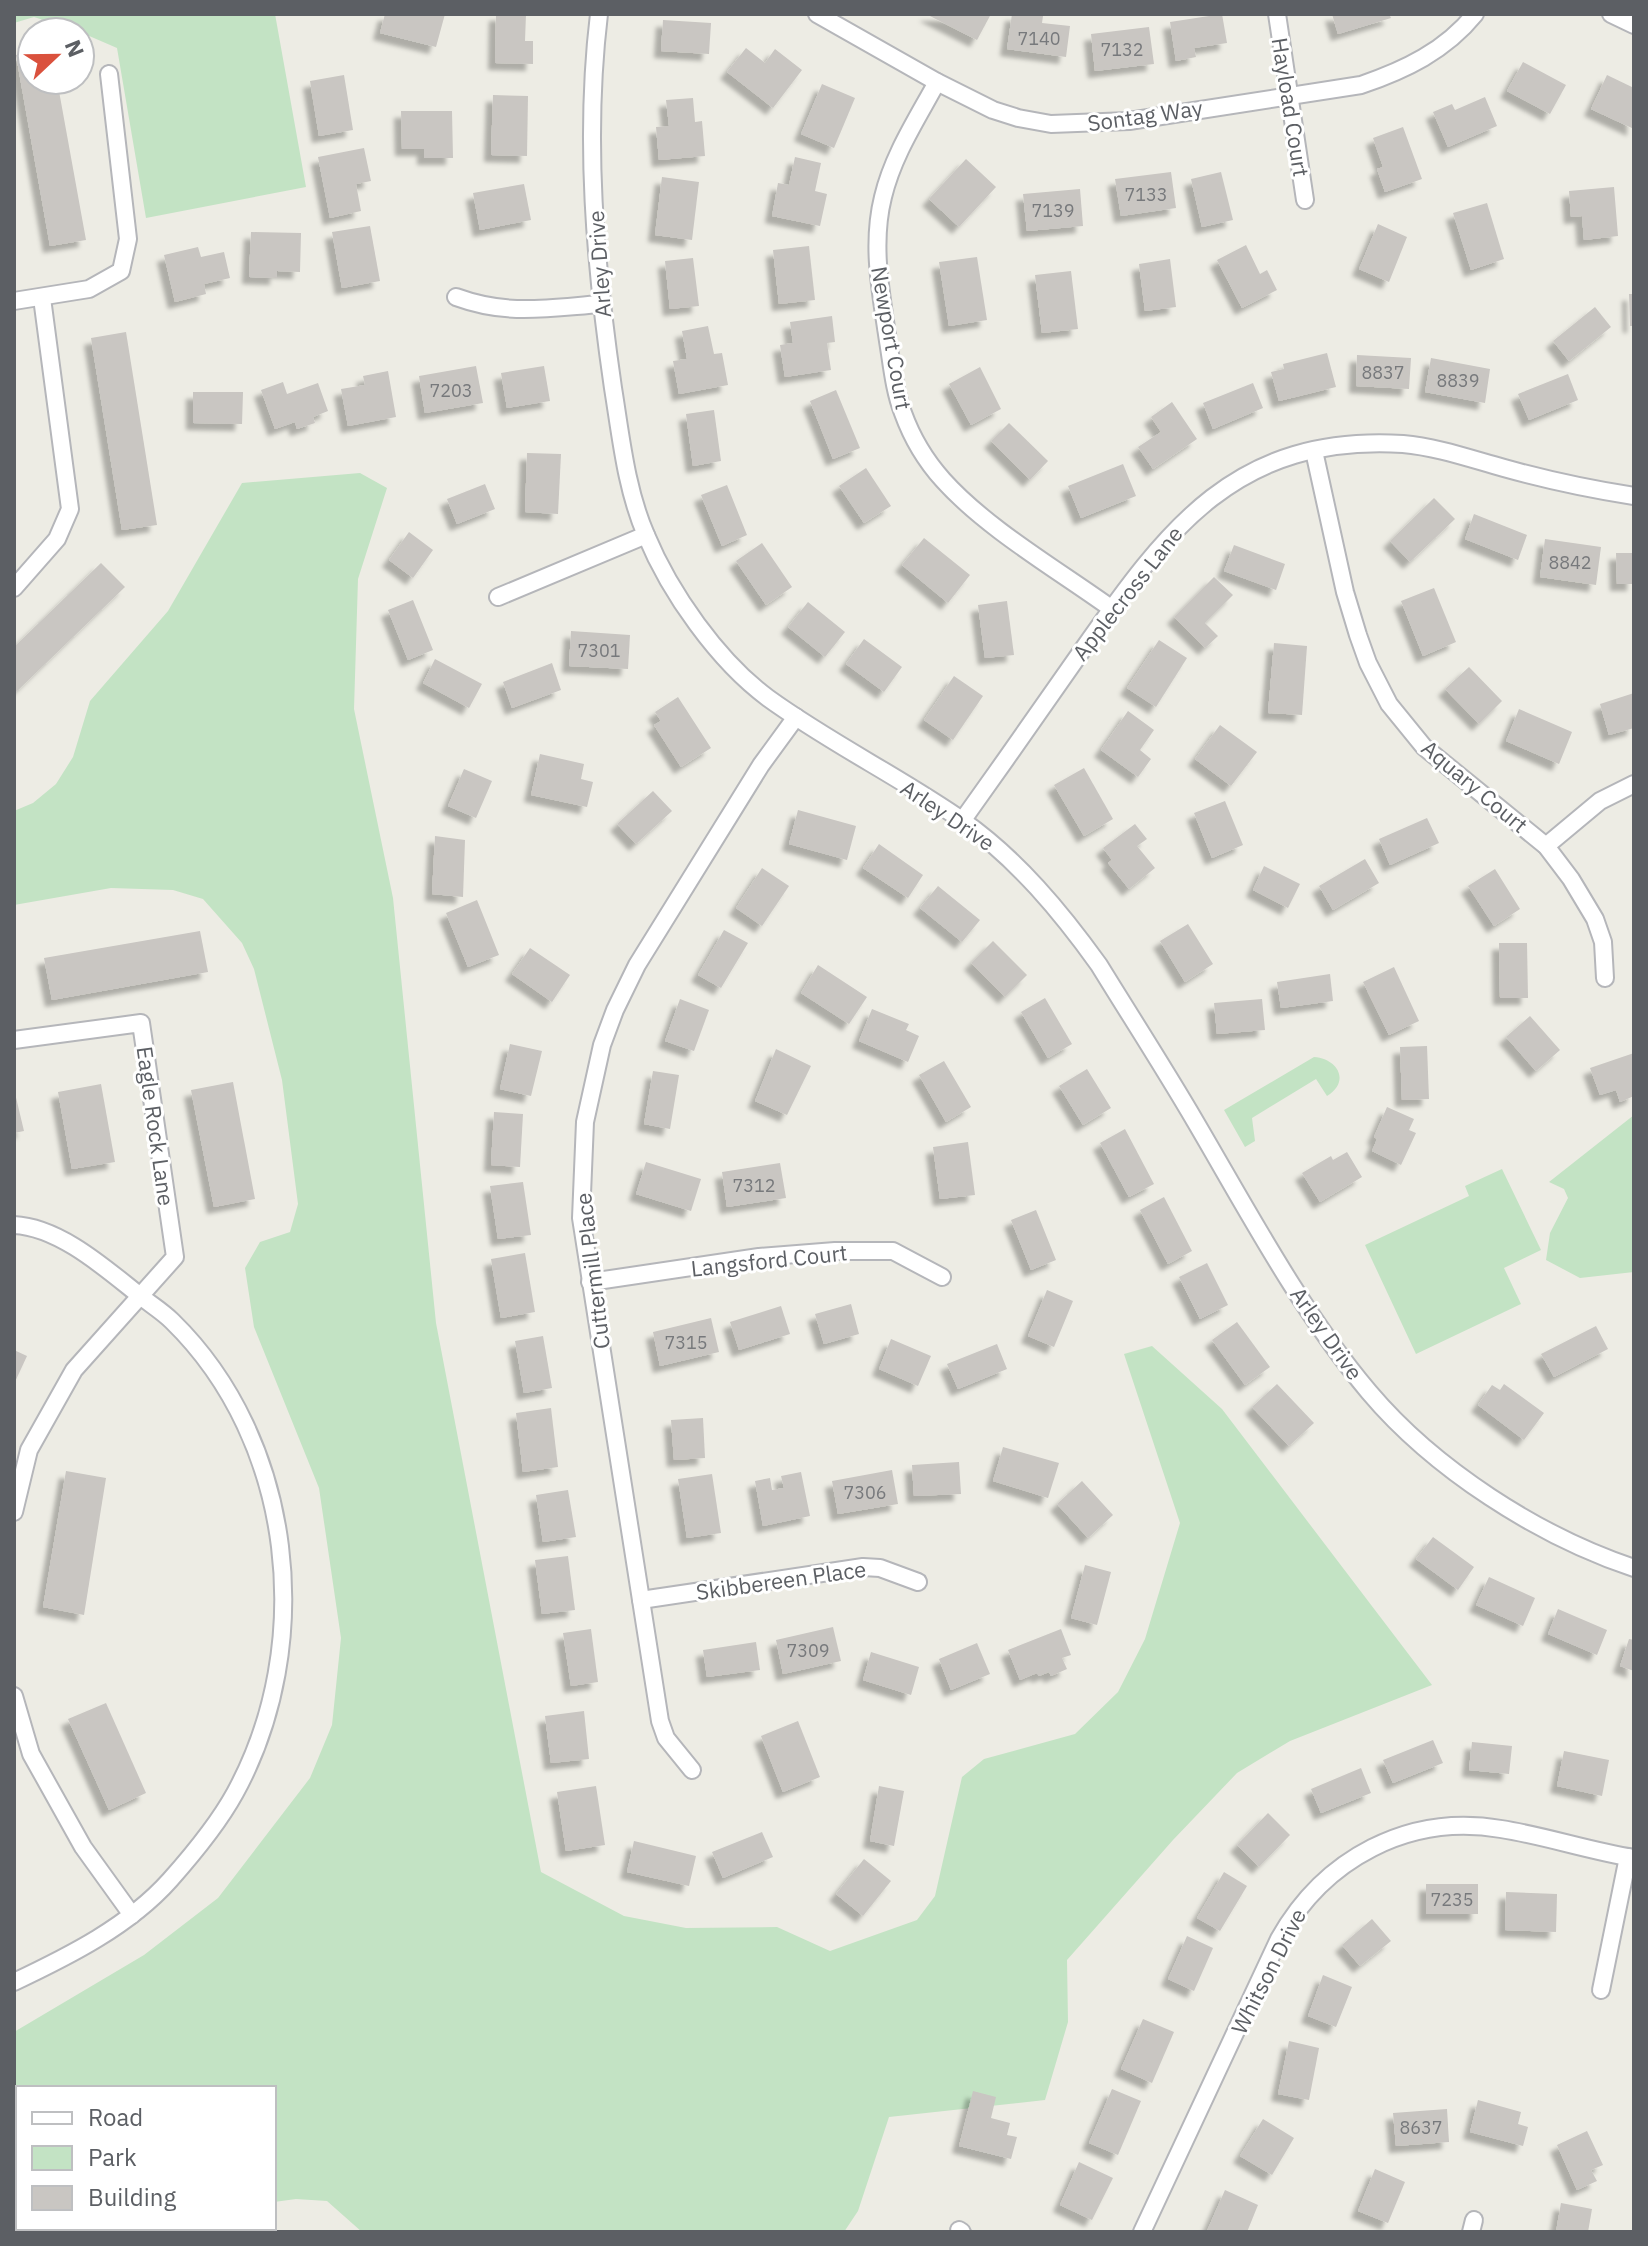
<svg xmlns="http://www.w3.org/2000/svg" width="1648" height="2246" font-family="'IBM Plex Sans',sans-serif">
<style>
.green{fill:#c3e3c4}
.building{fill:#c9c6c2;filter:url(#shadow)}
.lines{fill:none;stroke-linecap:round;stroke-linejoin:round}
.minor-casing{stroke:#b5b6ba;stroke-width:20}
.minor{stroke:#fff;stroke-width:16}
.labels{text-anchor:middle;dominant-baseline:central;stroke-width:6;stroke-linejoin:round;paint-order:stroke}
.number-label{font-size:18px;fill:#77797c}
.street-label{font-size:22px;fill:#5c5f64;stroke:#fff}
</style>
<defs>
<filter id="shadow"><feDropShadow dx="-7" dy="7" stdDeviation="2" flood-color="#0004"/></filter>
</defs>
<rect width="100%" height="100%" fill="#edece4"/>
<!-- green -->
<g class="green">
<path d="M14,14H275L306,187L146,218L117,48L80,32L34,17L14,23Z"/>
<path d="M360,473L387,488L358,579L354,709L393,898L436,1323L541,1872L624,1916L686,1928L777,1927L830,1951L917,1920L935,1896L962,1777L984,1759L1075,1734L1118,1692L1145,1639L1180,1523L1124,1354L1152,1346L1222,1409L1432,1685L1290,1741L1237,1773L1173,1840L1067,1960L1068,2022L1045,2100L889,2117L858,2211L844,2232H362L327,2201L296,2199L274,2202V2088H18V2228H185L180,2232H14V2032L144,1955L218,1898L310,1778L332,1725L341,1638L319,1488L254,1327L245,1268L260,1242L290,1232L298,1204L282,1080L254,969L242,943L203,899L173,890L111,888L14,905V811L33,803L56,784L73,757L90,701L168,611L242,483Z"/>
<path d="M1314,1057C1339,1059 1350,1082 1327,1096L1316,1079L1252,1118L1255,1141L1245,1147L1224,1110Z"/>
<path d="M1634,1115V1272L1580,1278L1546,1260L1550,1233L1568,1198L1564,1189L1549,1182Z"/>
<path d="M1502,1169L1541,1250L1504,1268L1521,1304L1416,1354L1365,1245L1469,1196L1465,1186Z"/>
</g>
<!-- building -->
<g class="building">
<path d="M385,14H445L436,47L380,33Z"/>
<path d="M496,14H526L525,41H533V64L495,63Z"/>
<path d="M926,14H991L977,40Z"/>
<path d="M1012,14L1043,16L1042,23L1070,26L1066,57L1007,49Z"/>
<path d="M1222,14L1227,43L1194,48L1196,57L1176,61L1170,22Z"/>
<path d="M1332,14H1389L1391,18L1338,34Z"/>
<path d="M663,20L711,23L709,54L661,51Z"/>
<path d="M1149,27L1154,64L1095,71L1091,34Z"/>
<path d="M746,48L765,63L775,49L802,70L773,108L727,72Z"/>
<path d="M32,52V80H57L86,240L50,246L16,55Z"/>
<path d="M1523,62L1566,85L1550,114L1507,91Z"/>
<path d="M344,75L353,130L319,136L310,81Z"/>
<path d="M1607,75L1634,88V129L1591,109Z"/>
<path d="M822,84L855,98L834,148L801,134Z"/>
<path d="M493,95L528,96L527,156L491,155Z"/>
<path d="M1485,97L1497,126L1448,147L1433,112L1452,104L1455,110Z"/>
<path d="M693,98L695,122L702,121L705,156L659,160L656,127L669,126L666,100Z"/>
<path d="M401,111H452L453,158H424V149H402Z"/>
<path d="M1403,127L1422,179L1385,192L1377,169L1383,167L1373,138Z"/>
<path d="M364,148L371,181L356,184L361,211L330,218L318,157Z"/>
<path d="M795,157L821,163L815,191L827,194L820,226L772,216L778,183L789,185Z"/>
<path d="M966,159L996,187L959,227L929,199Z"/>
<path d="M1171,172L1176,208L1121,216L1115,179Z"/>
<path d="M1221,172L1233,220L1202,227L1191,179Z"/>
<path d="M662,177L699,182L692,240L655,235Z"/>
<path d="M524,184L531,220L480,230L473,193Z"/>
<path d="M1614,187L1618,236L1584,240L1582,216L1571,217L1569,191Z"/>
<path d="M1080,189L1083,226L1027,231L1023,194Z"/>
<path d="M1487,203L1504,259L1471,270L1453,213Z"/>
<path d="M1378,224L1407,237L1389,282L1359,269Z"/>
<path d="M370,226L380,281L342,288L332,232Z"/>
<path d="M251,232L301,233L300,272L277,271V278L249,277Z"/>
<path d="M1246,245L1260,274L1267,270L1277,290L1242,308L1217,260Z"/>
<path d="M809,246L815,300L779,304L773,250Z"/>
<path d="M198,247L201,257L224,252L230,278L204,284L206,294L175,302L164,255Z"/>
<path d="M977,257L987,320L949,326L939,262Z"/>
<path d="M693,258L699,306L670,309L665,261Z"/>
<path d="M1170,259L1176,307L1145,311L1139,264Z"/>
<path d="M1071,271L1078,329L1042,333L1035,275Z"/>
<path d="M1629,294H1634V326H1630Z"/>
<path d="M1595,307L1611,327L1569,361L1553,341Z"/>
<path d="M832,316L835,342L827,343L831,370L785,377L780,345L793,343L790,322Z"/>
<path d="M708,326L714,354L722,353L728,385L679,394L673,361L687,359L682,331Z"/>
<path d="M126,332L157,525L122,530L91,338Z"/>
<path d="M1327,353L1336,387L1279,401L1271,372L1284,369L1283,364Z"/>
<path d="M1357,355L1411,358L1409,389L1356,386Z"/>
<path d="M1431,358L1490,369L1485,403L1425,392Z"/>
<path d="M476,366L483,403L425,413L419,376Z"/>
<path d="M544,366L550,401L507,408L501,373Z"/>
<path d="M980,367L1001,409L971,425L949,384Z"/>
<path d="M388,371L396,417L348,426L341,389L365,385L363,376Z"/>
<path d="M1568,374L1578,400L1529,420L1518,394Z"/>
<path d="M283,382L287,394L318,383L328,411L313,417L315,423L297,429L295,422L275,429L261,390Z"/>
<path d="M1253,383L1263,408L1213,429L1203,403Z"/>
<path d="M836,390L860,448L833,459L810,401Z"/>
<path d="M193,392H243L242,424L193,423Z"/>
<path d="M1172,402L1197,439L1153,469L1138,447L1161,432L1151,417Z"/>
<path d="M714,410L721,461L693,466L686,414Z"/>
<path d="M1009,423L1048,461L1030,480L991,441Z"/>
<path d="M527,453L561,454L558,514L525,512Z"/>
<path d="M1123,464L1136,496L1081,518L1068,486Z"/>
<path d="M866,468L891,506L864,523L839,486Z"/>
<path d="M485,484L495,509L457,524L447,499Z"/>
<path d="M727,485L747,535L722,546L701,495Z"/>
<path d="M1434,498L1455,519L1410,562L1390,541Z"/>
<path d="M1474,514L1527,535L1518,560L1465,539Z"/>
<path d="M409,532L433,550L413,578L389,560Z"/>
<path d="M924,538L970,575L948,603L902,565Z"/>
<path d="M1545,539L1601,547L1596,585L1540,577Z"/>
<path d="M762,543L792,587L766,605L736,561Z"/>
<path d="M1234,545L1285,564L1276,590L1224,571Z"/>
<path d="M1616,553H1634V584H1617Z"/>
<path d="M101,563L125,587L14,694V647Z"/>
<path d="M1214,577L1233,595L1205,623L1218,636L1205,648L1174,617Z"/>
<path d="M1434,588L1456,642L1423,656L1401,601Z"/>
<path d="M413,600L433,650L408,660L388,610Z"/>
<path d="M1007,601L1014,655L985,658L978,605Z"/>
<path d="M808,602L845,632L825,657L788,627Z"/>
<path d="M571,631L630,635L628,669L569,666Z"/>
<path d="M864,639L902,667L884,692L846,664Z"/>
<path d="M1159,640L1187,658L1156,707L1127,688Z"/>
<path d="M1274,643L1307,646L1302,715L1268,713Z"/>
<path d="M435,659L482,684L469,708L423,683Z"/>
<path d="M552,663L561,690L512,708L503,682Z"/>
<path d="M1469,667L1502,701L1479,724L1445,689Z"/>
<path d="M954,676L983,696L953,740L924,720Z"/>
<path d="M1634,693V728L1609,735L1600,704Z"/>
<path d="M678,697L711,748L681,767L654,725L661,721L655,712Z"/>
<path d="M1519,709L1572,732L1559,764L1506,741Z"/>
<path d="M1128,711L1154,730L1140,750L1151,759L1138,777L1101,750Z"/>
<path d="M1220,725L1257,752L1231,786L1195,759Z"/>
<path d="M540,754L584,764L581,779L593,782L587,807L531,795Z"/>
<path d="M1084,768L1113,819L1084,836L1054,785Z"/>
<path d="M464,769L492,781L476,818L448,806Z"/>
<path d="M653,791L672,811L636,844L617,824Z"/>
<path d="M1225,801L1243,845L1212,858L1194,813Z"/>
<path d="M798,810L856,826L847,860L789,844Z"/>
<path d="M1427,818L1439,843L1390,865L1379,839Z"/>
<path d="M1135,824L1147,839L1137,846L1155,868L1129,889L1108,863L1112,860L1103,848Z"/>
<path d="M435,836L465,840L463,897L432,894Z"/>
<path d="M879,844L923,875L908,898L863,868Z"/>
<path d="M1365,859L1379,883L1333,910L1319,886Z"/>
<path d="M1264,866L1300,884L1288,908L1253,890Z"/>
<path d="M762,868L789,886L762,926L736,908Z"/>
<path d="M1495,869L1520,909L1494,926L1468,886Z"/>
<path d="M938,886L980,920L962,942L920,908Z"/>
<path d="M477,900L499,955L468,967L446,913Z"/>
<path d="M1188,924L1213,964L1185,982L1160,941Z"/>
<path d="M724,930L748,943L721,988L698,975Z"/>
<path d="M200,931L208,972L52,1000L44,958Z"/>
<path d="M993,941L1027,975L1005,997L971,963Z"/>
<path d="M1499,943H1527L1528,998H1500Z"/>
<path d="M530,948L570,975L552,1002L512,974Z"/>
<path d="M818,965L867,997L849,1024L801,993Z"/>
<path d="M1394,967L1419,1021L1389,1035L1363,982Z"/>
<path d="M1330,974L1333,1001L1281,1008L1277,982Z"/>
<path d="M1045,998L1072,1044L1048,1058L1021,1012Z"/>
<path d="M680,999L709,1010L694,1051L665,1041Z"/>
<path d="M1262,999L1265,1030L1217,1034L1214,1003Z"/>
<path d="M872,1009L909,1024L906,1030L919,1036L908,1062L859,1041Z"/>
<path d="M1530,1016L1560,1050L1536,1071L1506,1037Z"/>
<path d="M510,1044L542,1051L531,1096L500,1089Z"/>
<path d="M1427,1046L1429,1099L1402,1100L1400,1047Z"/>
<path d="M776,1049L811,1066L787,1115L755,1101Z"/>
<path d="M1634,1053V1096L1620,1102L1616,1090L1600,1095L1590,1068Z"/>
<path d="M944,1061L971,1107L946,1122L919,1075Z"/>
<path d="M1087,1069L1111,1108L1083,1125L1059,1086Z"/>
<path d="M653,1071L679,1075L670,1129L644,1124Z"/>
<path d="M233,1082L255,1199L214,1207L191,1090Z"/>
<path d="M101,1084L115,1162L72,1169L58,1092Z"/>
<path d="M14,1089L24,1131L14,1133Z"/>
<path d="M1387,1107L1414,1119L1409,1130L1416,1133L1401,1165L1372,1151L1377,1139L1374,1137Z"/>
<path d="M494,1112L523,1114L520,1167L491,1165Z"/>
<path d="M1125,1129L1154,1184L1129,1197L1100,1143Z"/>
<path d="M968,1142L975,1195L940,1199L933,1147Z"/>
<path d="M1347,1152L1362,1177L1320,1202L1302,1173L1331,1156L1333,1160Z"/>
<path d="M646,1162L701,1179L691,1211L636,1194Z"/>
<path d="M780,1163L786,1198L727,1207L722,1172Z"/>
<path d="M523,1182L531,1235L498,1239L490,1186Z"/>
<path d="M1164,1197L1192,1251L1168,1264L1140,1210Z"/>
<path d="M1036,1210L1056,1260L1031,1270L1011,1220Z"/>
<path d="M525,1253L535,1312L501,1318L491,1259Z"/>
<path d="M1207,1263L1228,1305L1200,1319L1179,1277Z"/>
<path d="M1047,1290L1073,1301L1054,1347L1028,1336Z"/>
<path d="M851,1304L859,1334L824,1344L815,1314Z"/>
<path d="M781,1306L790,1334L739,1350L730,1322Z"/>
<path d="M711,1318L719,1352L660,1366L653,1332Z"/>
<path d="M1237,1322L1270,1367L1245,1385L1212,1340Z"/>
<path d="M1596,1326L1608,1349L1554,1377L1541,1354Z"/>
<path d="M543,1336L552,1388L524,1393L515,1341Z"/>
<path d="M891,1339L931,1356L918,1386L879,1369Z"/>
<path d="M997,1344L1007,1369L958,1389L947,1364Z"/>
<path d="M14,1350L27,1356L14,1384Z"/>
<path d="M1277,1384L1314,1423L1289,1446L1252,1407Z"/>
<path d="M1504,1384L1544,1413L1524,1440L1478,1405L1492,1385L1500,1390Z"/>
<path d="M551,1408L558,1467L523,1472L516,1413Z"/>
<path d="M703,1418L705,1458L674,1460L671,1420Z"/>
<path d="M1003,1447L1059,1463L1048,1498L993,1481Z"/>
<path d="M959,1462L961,1494L914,1496L912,1465Z"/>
<path d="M892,1470L898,1504L838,1514L832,1481Z"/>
<path d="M66,1471L106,1478L84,1615L43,1607Z"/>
<path d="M801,1472L810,1516L763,1526L755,1481L770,1478L772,1490L784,1488L781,1476Z"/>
<path d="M712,1474L721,1533L687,1538L678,1479Z"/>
<path d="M1082,1481L1113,1515L1088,1538L1057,1504Z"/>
<path d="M568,1490L576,1537L543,1542L536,1495Z"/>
<path d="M1433,1537L1474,1567L1458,1590L1416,1559Z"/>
<path d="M568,1556L575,1610L542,1614L535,1560Z"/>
<path d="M1085,1565L1111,1572L1097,1625L1071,1618Z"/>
<path d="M1489,1577L1535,1598L1523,1626L1476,1605Z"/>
<path d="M1558,1609L1607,1630L1597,1655L1548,1634Z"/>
<path d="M833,1627L841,1661L783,1674L776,1640Z"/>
<path d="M591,1629L598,1682L571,1686L563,1633Z"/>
<path d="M1061,1629L1071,1655L1062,1658L1067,1669L1051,1676L1049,1672L1039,1676L1037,1673L1020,1680L1008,1650Z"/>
<path d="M1629,1639L1634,1640V1671L1620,1666Z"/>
<path d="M756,1642L760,1670L707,1677L703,1650Z"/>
<path d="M977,1643L990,1674L951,1690L939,1659Z"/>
<path d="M871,1652L919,1667L911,1695L863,1680Z"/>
<path d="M106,1703L146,1793L109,1810L68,1719Z"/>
<path d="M584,1711L589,1759L551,1763L545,1716Z"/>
<path d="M798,1721L820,1777L783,1792L761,1736Z"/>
<path d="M1433,1740L1443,1763L1393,1783L1383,1760Z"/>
<path d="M1472,1742L1512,1746L1509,1774L1469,1770Z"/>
<path d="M1564,1751L1609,1760L1602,1796L1557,1786Z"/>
<path d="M1361,1768L1371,1793L1321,1813L1311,1789Z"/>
<path d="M596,1786L605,1845L566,1851L557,1792Z"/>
<path d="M879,1786L904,1791L894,1846L870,1841Z"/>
<path d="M1268,1813L1290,1835L1259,1867L1237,1845Z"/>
<path d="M762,1832L773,1857L723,1878L712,1852Z"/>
<path d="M634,1841L696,1856L689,1886L627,1872Z"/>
<path d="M864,1859L891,1881L863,1916L836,1894Z"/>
<path d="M1224,1872L1247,1886L1220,1931L1197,1918Z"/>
<rect x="1426" y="1884" width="52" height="30"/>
<path d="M1506,1892L1557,1894L1556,1932L1505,1930Z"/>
<path d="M1372,1919L1391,1941L1360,1966L1342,1945Z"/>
<path d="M1187,1936L1213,1948L1194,1991L1168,1979Z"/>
<path d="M1323,1975L1352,1987L1336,2027L1308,2016Z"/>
<path d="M1143,2019L1174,2032L1152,2083L1121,2069Z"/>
<path d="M1289,2041L1319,2048L1309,2100L1278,2094Z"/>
<path d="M1112,2089L1141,2101L1118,2155L1089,2143Z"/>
<path d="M973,2091L996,2097L991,2118L1010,2123L1007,2135L1017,2137L1011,2159L959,2146Z"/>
<path d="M1478,2100L1521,2112L1518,2124L1528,2127L1523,2146L1470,2132Z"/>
<path d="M1447,2109L1449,2142L1396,2146L1393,2113Z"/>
<path d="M1263,2119L1294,2138L1272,2175L1240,2156Z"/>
<path d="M1587,2131L1603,2165L1591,2170L1597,2181L1577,2190L1557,2145Z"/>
<path d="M1079,2162L1113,2178L1092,2220L1060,2205Z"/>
<path d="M1375,2169L1405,2182L1388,2223L1358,2211Z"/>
<path d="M1225,2190L1258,2205L1247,2232L1207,2231Z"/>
<path d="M1561,2203L1592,2209L1588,2232H1556Z"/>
</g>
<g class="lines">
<defs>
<g id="minor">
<path d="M599,14C584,138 595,265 613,388C621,437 626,489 646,535C670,593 718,661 768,698C830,743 900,777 963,821C1017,859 1061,912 1099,965C1131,1017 1164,1068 1195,1121C1249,1213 1300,1310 1369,1392C1434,1469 1538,1536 1634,1568"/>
<path d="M817,14L937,82L993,110L1018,118L1051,124L1129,121L1361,85C1405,70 1445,51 1475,14"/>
<path d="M1277,14L1305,200"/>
<path d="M1611,14L1634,25"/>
<path d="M937,82C917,119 893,155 883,197C871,245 881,293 888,341C892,365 894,390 903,413C912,438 925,460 943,480C987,529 1058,570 1112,609"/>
<path d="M456,297C508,316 547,308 601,304"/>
<path d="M14,301L89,289L121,271L128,239L109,74"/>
<path d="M1314,451L1345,592L1358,635L1368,663L1389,704L1424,747L1546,846L1571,879L1595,919L1603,942L1605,978"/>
<path d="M14,588L57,539L70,509L42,298"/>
<path d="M498,597L646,535"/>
<path d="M962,821C1002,765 1042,708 1081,652C1168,528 1236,434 1403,444C1437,447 1471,459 1504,468C1547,480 1589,489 1634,496"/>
<path d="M1546,846L1600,801L1634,784"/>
<path d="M14,1040L141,1023L175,1257L74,1370L29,1450L14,1512"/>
<path d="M14,1225C59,1227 105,1268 139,1295C150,1304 162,1311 172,1321C295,1441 316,1645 235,1793C218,1824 194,1853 170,1880C129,1926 69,1956 14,1982"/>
<path d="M590,1282L759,1257L835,1251H893L942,1277"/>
<path d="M641,1600L863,1567L880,1568L918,1582"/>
<path d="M14,1696L31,1754L83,1847L132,1915"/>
<path d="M692,1770L666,1738L660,1721L581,1218L585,1122L602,1045L615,1010L637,965L761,765L796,717"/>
<path d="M1601,1990L1628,1857"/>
<path d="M959,2230L962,2232"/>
<path d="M1142,2232L1279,1939C1324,1859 1408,1813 1501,1829C1546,1836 1589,1851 1634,1858"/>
<path d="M1471,2232L1474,2220"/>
</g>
</defs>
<!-- minor casing -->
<use href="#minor" class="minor-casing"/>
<!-- minor -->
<use href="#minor" class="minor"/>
</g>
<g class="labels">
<!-- number labels -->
<g class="number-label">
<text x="1039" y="38">7140</text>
<text x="1122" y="49">7132</text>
<text x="1146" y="194">7133</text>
<text x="1053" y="210">7139</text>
<text x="1383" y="372">8837</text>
<text x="1458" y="380">8839</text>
<text x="451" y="390">7203</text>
<text x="1570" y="562">8842</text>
<text x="599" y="650">7301</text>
<text x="754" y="1185">7312</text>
<text x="686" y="1342">7315</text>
<text x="865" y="1492">7306</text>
<text x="808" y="1650">7309</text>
<text x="1452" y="1899">7235</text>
<text x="1421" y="2127">8637</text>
</g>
<!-- street labels -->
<g class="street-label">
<text transform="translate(1291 107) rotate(81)">Hayload Court</text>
<text transform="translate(1145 115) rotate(-8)">Sontag Way</text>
<text transform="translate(599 264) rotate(-94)">Arley Drive</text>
<text transform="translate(892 338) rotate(80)">Newport Court</text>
<text transform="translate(1127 593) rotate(-52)">Applecross Lane</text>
<text transform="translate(1475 786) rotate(40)">Aquary Court</text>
<text transform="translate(948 815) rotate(34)">Arley Drive</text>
<text transform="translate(156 1126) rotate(82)">Eagle Rock Lane</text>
<text transform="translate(769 1260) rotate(-6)">Langsford Court</text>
<text transform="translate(592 1271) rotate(-97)">Cuttermill Place</text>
<text transform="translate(1327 1333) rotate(55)">Arley Drive</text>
<text transform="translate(781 1580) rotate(-8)">Skibbereen Place</text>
<text transform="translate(1268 1971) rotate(-63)">Whitson Drive</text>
</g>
</g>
<!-- border -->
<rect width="1648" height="2246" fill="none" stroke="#5c5f64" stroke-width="32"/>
<!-- legend -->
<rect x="16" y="2086" width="260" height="144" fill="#ffffff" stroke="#bebfc1" stroke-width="2"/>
<rect x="32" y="2112" width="40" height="12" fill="#ffffff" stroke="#bebfc1" stroke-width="2"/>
<text x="88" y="2126" font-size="24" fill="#5c5f64">Road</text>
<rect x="32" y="2146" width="40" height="24" fill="#c3e3c4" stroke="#bebfc1" stroke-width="2"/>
<text x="88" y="2166" font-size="24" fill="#5c5f64">Park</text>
<rect x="32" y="2186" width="40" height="24" fill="#c9c6c2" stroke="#bebfc1" stroke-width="2"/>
<text x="88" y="2206" font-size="24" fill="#5c5f64">Building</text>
<!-- north arrow -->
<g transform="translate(56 56) rotate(68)"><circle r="38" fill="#ffffff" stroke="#bebfc1" stroke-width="2"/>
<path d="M0-6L14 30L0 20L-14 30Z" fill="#da513d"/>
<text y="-12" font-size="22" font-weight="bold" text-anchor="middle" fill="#5c5f64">N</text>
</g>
</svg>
